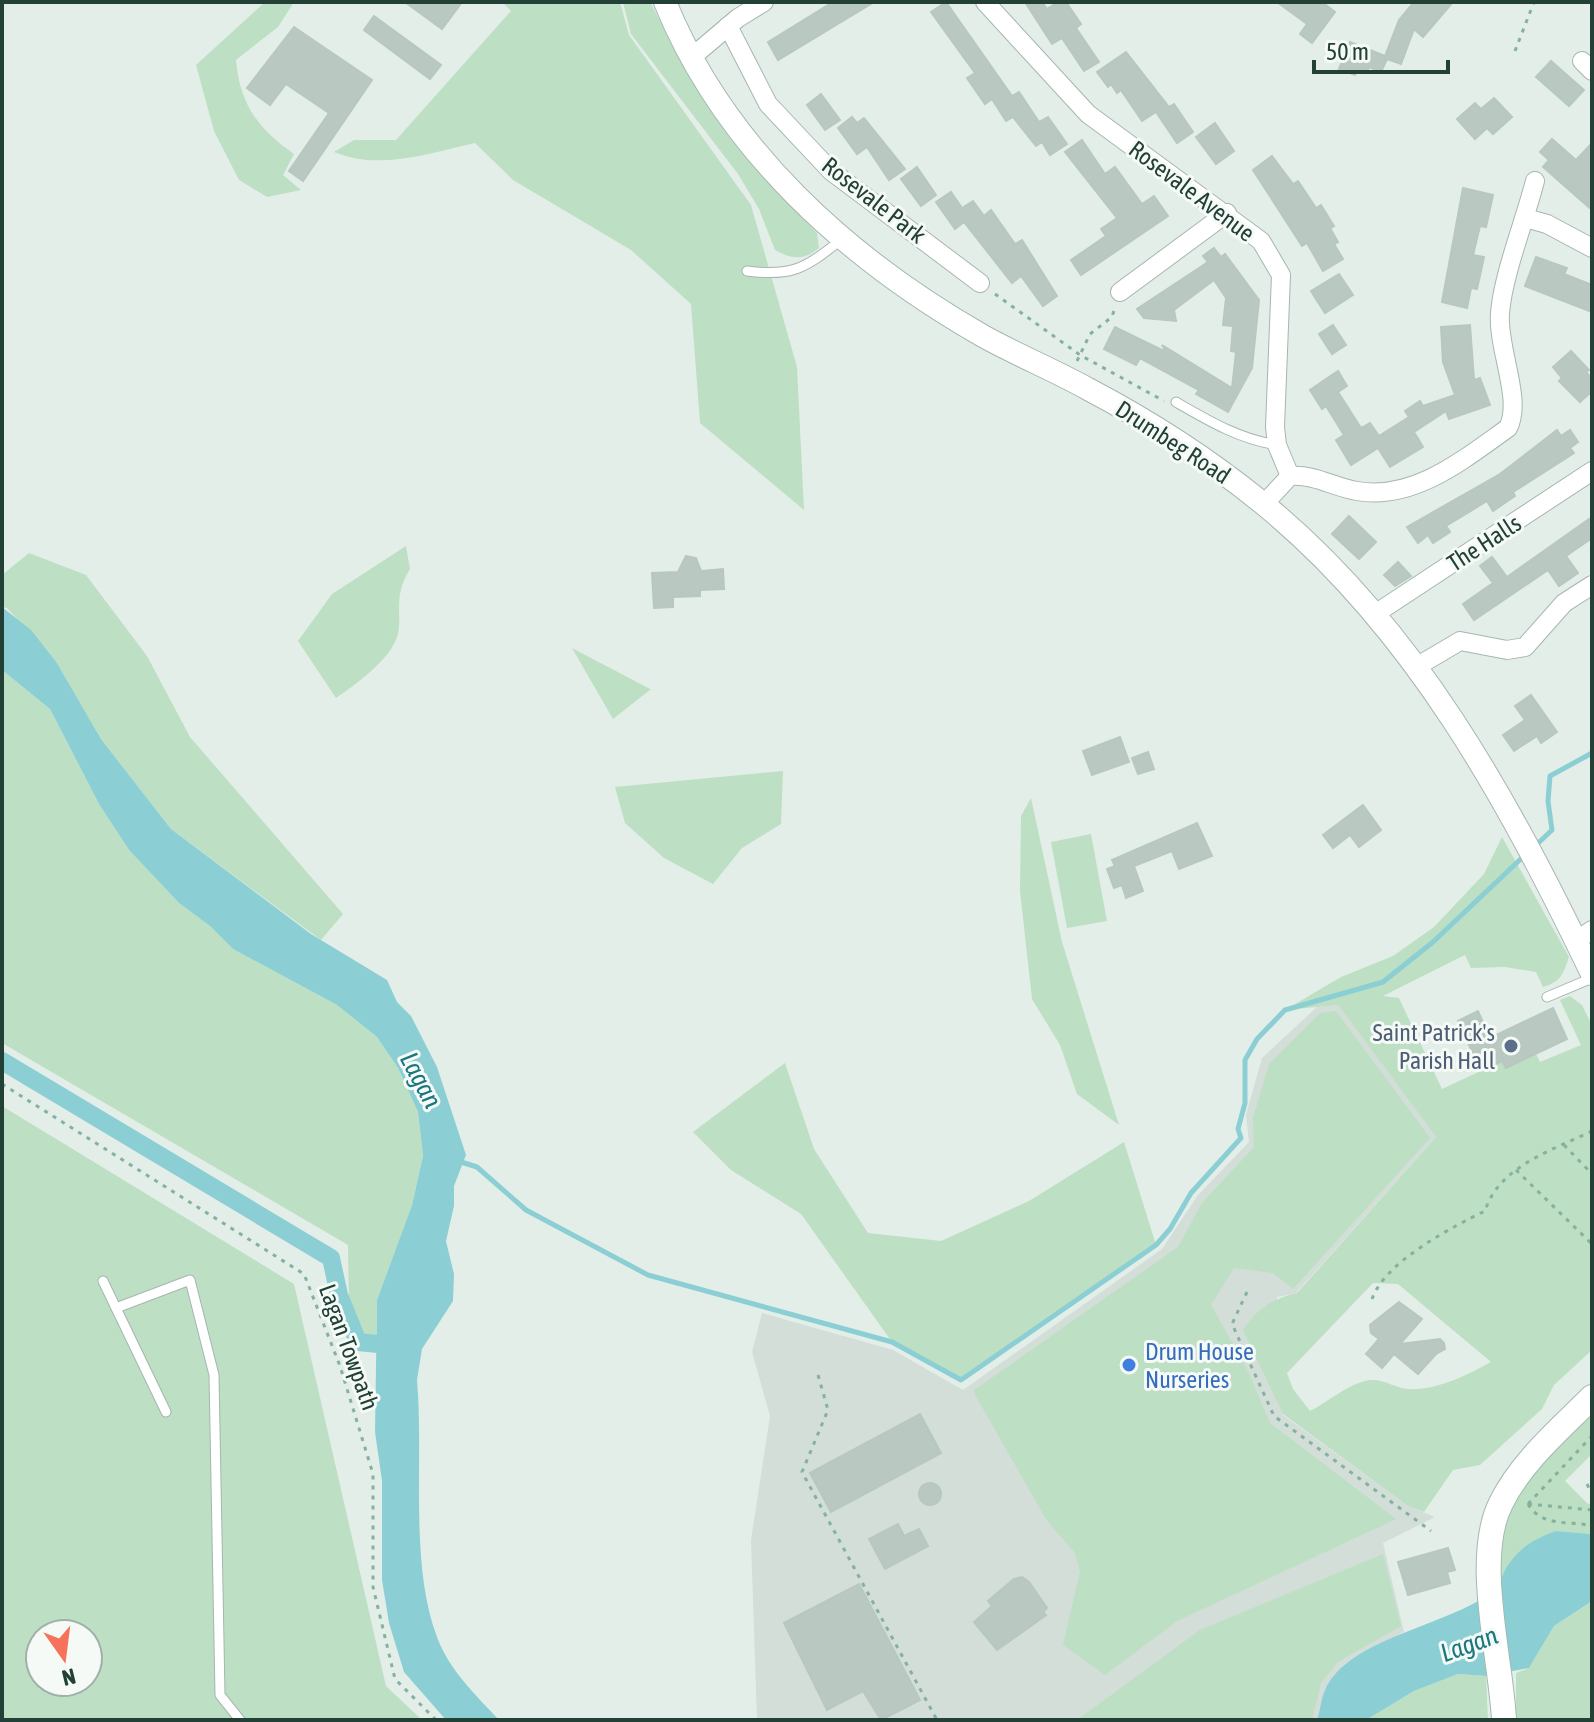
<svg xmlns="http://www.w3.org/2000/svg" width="1594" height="1722" font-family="'Asap Condensed',sans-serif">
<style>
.built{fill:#d2ded7}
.green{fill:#bddfc3;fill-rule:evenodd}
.water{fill:#8bcfd4}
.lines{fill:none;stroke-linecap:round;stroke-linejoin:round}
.stream{stroke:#8bcfd4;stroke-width:5}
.canal{stroke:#8bcfd4;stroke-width:18}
.building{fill:#b9c9c1;stroke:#b6c8bf;stroke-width:2}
.service-casing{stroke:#a6b6b0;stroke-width:11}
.minor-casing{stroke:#a6b6b0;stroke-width:20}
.tertiary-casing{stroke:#a6b6b0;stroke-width:24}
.secondary-casing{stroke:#a2bab0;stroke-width:26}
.path{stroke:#84b29f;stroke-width:3;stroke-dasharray:4 6;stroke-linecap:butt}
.service{stroke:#fff;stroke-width:9}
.minor{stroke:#fff;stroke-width:18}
.tertiary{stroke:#fff;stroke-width:22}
.secondary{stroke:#fff;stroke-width:24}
.service-dot{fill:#5c6f8a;stroke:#f5faf7;stroke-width:3}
.shop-dot{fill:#3f7fe0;stroke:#f5faf7;stroke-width:3}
.labels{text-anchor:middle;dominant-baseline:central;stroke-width:6;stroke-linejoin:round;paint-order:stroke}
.street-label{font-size:24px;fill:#234036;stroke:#f5faf7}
.service-label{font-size:24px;fill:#4e5e75;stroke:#f5faf7;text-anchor:end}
.shop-label{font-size:24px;fill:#366cbe;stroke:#f5faf7;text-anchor:start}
.water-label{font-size:26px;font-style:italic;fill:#1a777f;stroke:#f5faf7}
</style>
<rect width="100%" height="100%" fill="#e4eee9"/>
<!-- built -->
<path class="built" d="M1338,1005L1436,1137L1296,1293L1277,1297L1283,1415L1408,1506L1435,1517L1383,1543L1404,1632L1345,1664L1325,1689L1317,1720H757L751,1540L770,1416L752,1352L762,1313L893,1350L963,1390L1162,1249L1198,1195L1249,1142L1246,1115L1262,1058L1317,1007Z"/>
<!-- green -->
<g class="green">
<path d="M265,2H294L278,27L236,60C240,104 257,128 294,154L283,175L301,190L267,197L239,180L214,131L196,65Z"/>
<path d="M502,2H620L629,35L751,205L797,367L804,510L700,423L691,304L631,250L513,180L475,143C430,153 379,171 334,152L354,140H396L511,11Z"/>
<path d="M623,2H650C697,91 747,161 817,233L819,248C803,261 792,259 775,250L759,209L738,174L631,34Z"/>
<path d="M406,546L410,569C390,600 406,620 395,642C386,662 354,686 336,698L298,641L332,594Z"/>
<path d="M29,553L86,575L147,656L190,737L343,914L321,940L171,829L101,739L57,663L7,608L2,607V575Z"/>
<path d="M572,648L650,689H651L613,719Z"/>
<path d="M2,670L50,709L99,804L129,850L179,903L210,926L233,949L337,1005L377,1037L398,1068L418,1112L423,1156L412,1205L377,1300L376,1339L364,1334L349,1305L348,1245L2,1043Z"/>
<path d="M783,771L781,824L742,848L713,884L664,858L625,823L615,787Z"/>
<path d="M1031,798L1062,942L1119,1125L1077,1094L1060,1045L1032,999L1020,891L1021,816Z"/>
<path d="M1091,834L1107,921L1067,928L1051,842Z"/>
<path d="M1502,837L1569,957C1563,974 1561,982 1543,987L1536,972L1505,967L1471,968L1465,955L1383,996L1399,998L1442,1089L1502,1061L1506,1068L1536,1054L1540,1062L1581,1045L1560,1000L1570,996L1582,1005L1592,1025V1350L1554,1385L1542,1409L1480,1465L1453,1470L1424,1512L1408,1506L1283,1414L1243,1330C1256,1310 1273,1298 1297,1293L1436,1137L1338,1005L1285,1010L1341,977L1393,956L1434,927L1484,874ZM1373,1283L1398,1284L1491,1362C1467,1375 1436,1391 1408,1389C1396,1388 1383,1379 1371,1380C1352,1381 1328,1402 1310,1411L1293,1389L1287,1373Z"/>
<path d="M1336,1011L1430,1138L1293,1289L1273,1273L1234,1268L1211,1305L1248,1371L1270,1423L1396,1519L1177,1621L1105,1675L1063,1645L1080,1572L1075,1553L1046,1519L973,1391L1178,1247L1202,1203L1254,1147L1253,1118L1269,1064L1320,1013Z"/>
<path d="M785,1063L814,1149L868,1233L941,1241L1029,1201L1124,1142L1156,1245L961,1380L892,1342L801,1214L731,1170L693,1132Z"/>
<path d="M2,1106L294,1284L386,1686L422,1720H2ZM40,1634H88V1682H40Z"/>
<path d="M1592,1402V1454L1565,1481L1588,1504L1592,1503V1534L1556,1531L1511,1561L1495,1590L1504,1503Z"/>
<path d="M1383,1554L1401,1626L1338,1662L1321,1683L1312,1720H1077L1200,1630Z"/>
<path d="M1592,1601V1720H1516V1673L1529,1668L1554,1626Z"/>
<path d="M1458,1674L1486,1676L1488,1720H1366L1414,1691Z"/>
</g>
<!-- water -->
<g class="water">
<path d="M2,607L31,630L57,663L101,739L171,829L311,934L387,980L397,1002L411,1016L437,1067L466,1155L454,1186V1206L446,1241L454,1274L453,1301L422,1349L417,1380C424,1460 409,1563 437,1637C449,1670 476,1695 499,1720H446L404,1672L389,1623L382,1580V1481L375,1432L377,1300L412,1205L423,1156L418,1112L398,1068L377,1037L337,1005L233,949L210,926L179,903L129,850L99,804L50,709L2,670Z"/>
<path d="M1556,1531L1592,1534V1601L1554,1626L1529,1668L1486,1676L1458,1674L1414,1691L1366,1720H1317C1320,1711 1321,1699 1325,1690C1348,1638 1448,1626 1492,1592C1501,1584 1503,1570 1511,1561C1523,1545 1539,1537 1556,1531Z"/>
</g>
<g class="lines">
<!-- stream -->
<g class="stream">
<path d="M1534,847L1552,830L1548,801L1550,776L1592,753"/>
<path d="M461,1162L477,1167L526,1210L648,1275L892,1342L961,1380L1156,1245L1170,1229L1191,1193L1241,1138L1238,1129L1245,1103V1060L1257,1039L1285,1010L1383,982L1433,942L1526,854"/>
</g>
<!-- canal -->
<path class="canal" d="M2,1061L331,1258L339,1295L358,1342L398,1346"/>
</g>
<!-- building -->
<g class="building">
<path d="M405,2H462L442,29Z"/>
<path d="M833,2H874L778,60L768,42Z"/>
<path d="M946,2L1012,96L1019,92L1039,122L1048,117L1067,144L1050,155L1042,142L1036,146L1013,117L1006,121L992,99L985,104L967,78L975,73L931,12Z"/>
<path d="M1025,2H1042L1047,9L1058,2H1066L1081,24L1076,28L1099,62L1084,71L1062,38L1052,44Z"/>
<path d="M1277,2H1322L1335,12L1312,43L1300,34L1307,24Z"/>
<path d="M1414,2H1453L1423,37L1414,29L1401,64L1387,59L1381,72L1369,67L1367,72L1357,69L1355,75L1339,69L1350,42L1385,56L1399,20Z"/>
<path d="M374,16L441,65L430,79L364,30Z"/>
<path d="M294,27L372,80L303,181L289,171L329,113L286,84L270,105L247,88Z"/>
<path d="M1126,52L1169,107L1174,104L1193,132L1177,143L1156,112L1142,121L1121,90L1117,93L1111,84L1108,87L1097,72Z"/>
<path d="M1551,61L1584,90L1569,106L1536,77Z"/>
<path d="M821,94L840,120L825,130L807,105Z"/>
<path d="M1494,98L1512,117L1493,134L1487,128L1475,139L1457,119L1475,103L1481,109Z"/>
<path d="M852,117L857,123L864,118L905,169L889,180L867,147L857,154L838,128Z"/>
<path d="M1215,123L1234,151L1216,164L1196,137Z"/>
<path d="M1552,139L1576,160L1592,143V210L1543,167L1549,160L1540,152Z"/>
<path d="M1082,140L1105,174L1115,167L1142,204L1154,196L1168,216L1081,275L1071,260L1106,236L1101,229L1117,218L1065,152Z"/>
<path d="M1272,156L1293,184L1298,181L1316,208L1321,205L1334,226L1330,228L1338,242L1334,244L1343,259L1323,271L1307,243L1302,246L1253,170Z"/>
<path d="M917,167L936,195L921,206L901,179Z"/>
<path d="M1463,188L1493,195L1486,227L1480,226L1473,255L1484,257L1477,289L1471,288L1467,308L1442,302Z"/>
<path d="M951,192L962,208L973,201L984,216L991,210L1015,244L1022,240L1057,296L1043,306L1021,276L1012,283L964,222L955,229L936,202Z"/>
<path d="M1214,248L1221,257L1225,254L1259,300L1252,368L1228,412L1196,394L1199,390L1140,358L1136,365L1104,349L1115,327L1166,352L1162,345L1232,388L1236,352L1231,351L1233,326L1223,325L1226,298L1214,280L1174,310L1176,321L1144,318L1137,309L1208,262L1203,256Z"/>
<path d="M1536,257L1567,268L1564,274L1592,285V312L1525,286Z"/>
<path d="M1339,274L1353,295L1325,313L1311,291Z"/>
<path d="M1333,325L1346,345L1332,354L1319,334Z"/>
<path d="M1470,325L1474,380L1480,378L1490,405L1449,419L1446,411L1414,432L1423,447L1390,467L1378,448L1351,465L1336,440L1344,435L1326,406L1322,409L1310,390L1338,371L1347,386L1338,392L1361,428L1370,423L1379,436L1409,417L1405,411L1420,401L1423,406L1455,395L1443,362L1441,327Z"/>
<path d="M1571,351L1589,370L1586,372L1592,379V391L1580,402L1559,381L1562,378L1553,367Z"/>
<path d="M1557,430L1561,436L1570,430L1578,442L1570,448L1574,453L1513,492L1515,496L1493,511L1487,501L1446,526L1450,532L1433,543L1428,535L1418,543L1407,527L1500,474Z"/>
<path d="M1349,516L1376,542L1359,559L1332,534Z"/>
<path d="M1592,517V538L1566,556L1578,573L1559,586L1548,570L1474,620L1463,604L1493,583L1480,566L1492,557L1507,577Z"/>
<path d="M686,556L696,558L701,571L723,569L724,589L700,590V596L673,597V607L654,608L652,573L678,572Z"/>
<path d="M1398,562L1411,576L1395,586L1384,575Z"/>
<path d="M1531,695L1557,732L1541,743L1537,736L1514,751L1503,735L1525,720L1515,706Z"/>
<path d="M1120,737L1129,762L1092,775L1083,751Z"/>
<path d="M1148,752L1154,769L1138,774L1132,758Z"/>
<path d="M1363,805L1381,830L1359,847L1350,835L1333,848L1323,835Z"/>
<path d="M1197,823L1212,856L1179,869L1172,851L1134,866L1143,891L1126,898L1122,885L1114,888L1107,869L1115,866L1112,860Z"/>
<path d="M1553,1008L1567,1039L1506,1068L1502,1061L1481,1071L1458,1021L1478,1011L1490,1038Z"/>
<path d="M1399,1302L1422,1319L1400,1344L1440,1339L1444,1343L1445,1349L1436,1354L1418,1374L1394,1354L1382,1368L1366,1354L1379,1339L1371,1333L1370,1325Z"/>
<path d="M920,1414L941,1453L831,1512L810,1473Z"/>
<circle cx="930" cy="1494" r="11"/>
<path d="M898,1524L904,1536L919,1529L928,1546L885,1569L869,1539Z"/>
<path d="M1448,1548L1455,1570L1447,1572L1450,1583L1408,1595L1398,1562Z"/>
<path d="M1022,1577L1029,1582L1047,1608L1043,1612L1046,1615L997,1650L974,1622L992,1606L988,1601L1014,1579Z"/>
<path d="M859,1584L920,1700L881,1720L863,1691L827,1710L784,1623Z"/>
</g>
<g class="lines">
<defs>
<g id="service">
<path d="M747,271C793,277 805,268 841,240"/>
<path d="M1176,402C1209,421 1239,439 1277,445"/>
<path d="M1547,997L1592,978"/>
<path d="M103,1281L166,1412"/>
<path d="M116,1308L190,1280L214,1375L220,1695L240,1720"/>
</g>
<g id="minor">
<path d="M985,2L1088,114L1261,241L1281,275L1275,427L1277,445L1290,476"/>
<path d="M728,26L768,104L831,171L980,283"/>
<path d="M692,57L738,18L764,2"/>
<path d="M1582,61L1592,71"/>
<path d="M1525,218L1547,224L1592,248"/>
<path d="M1120,292L1227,213"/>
<path d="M1264,504L1290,476C1315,474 1333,487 1357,491C1414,501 1464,459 1508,428C1523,400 1497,348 1500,313C1503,275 1525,220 1535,181"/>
<path d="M1375,614L1592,471"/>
<path d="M1416,667L1460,641L1507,650L1525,647L1564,603L1592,585"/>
<path d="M1576,941L1592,930"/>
</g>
<path id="tertiary" d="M665,2C725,149 848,259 983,336C1017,355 1054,370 1088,389C1149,421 1208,459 1261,502C1414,626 1508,800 1592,974"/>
<path id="secondary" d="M1504,1720C1501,1658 1473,1558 1501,1503C1521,1462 1560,1429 1592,1397"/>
</defs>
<!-- service casing -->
<use href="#service" class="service-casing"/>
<!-- minor casing -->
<use href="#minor" class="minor-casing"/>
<!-- tertiary casing -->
<use href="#tertiary" class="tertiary-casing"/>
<!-- secondary casing -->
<use href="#secondary" class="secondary-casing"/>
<!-- path -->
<g class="path">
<path d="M1515,51L1534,2"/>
<path d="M995,294L1080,355L1164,401"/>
<path d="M1077,361L1090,334L1112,317L1115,307"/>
<path d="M2,1084L304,1274L340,1366L373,1474V1587L395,1679L436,1720"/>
<path d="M1564,1145L1592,1174"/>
<path d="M1516,1170L1592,1244"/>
<path d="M1247,1292L1232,1324L1274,1416L1431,1531"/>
<path d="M1372,1299C1385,1262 1450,1228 1485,1211C1499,1166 1553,1150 1592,1131"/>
<path d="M818,1375L828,1410L802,1472L937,1720"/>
<path d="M1587,1484L1592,1494"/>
<path d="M1528,1504L1592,1436"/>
<path d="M1528,1504C1542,1528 1569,1520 1592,1526"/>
<path d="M1528,1504L1592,1510"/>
</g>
<!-- service -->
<use href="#service" class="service"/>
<!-- minor -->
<use href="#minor" class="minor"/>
<!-- tertiary -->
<use href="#tertiary" class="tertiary"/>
<!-- secondary -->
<use href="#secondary" class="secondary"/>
</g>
<!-- markers -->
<circle class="service-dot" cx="1511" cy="1046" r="8"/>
<circle class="shop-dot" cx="1129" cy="1365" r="8"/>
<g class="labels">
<!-- street labels -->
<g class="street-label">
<text transform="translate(1192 191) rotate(37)">Rosevale Avenue</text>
<text transform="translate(874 200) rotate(38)">Rosevale Park</text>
<text transform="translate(1173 442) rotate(33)">Drumbeg Road</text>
<text transform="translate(1484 543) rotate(-33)">The Halls</text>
<text transform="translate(349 1347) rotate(70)">Lagan Towpath</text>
</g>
<!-- service labels -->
<g class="service-label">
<text x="1495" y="1032">Saint Patrick's<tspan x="1495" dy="28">Parish Hall</tspan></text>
</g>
<!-- shop labels -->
<g class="shop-label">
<text x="1145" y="1351">Drum House<tspan x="1145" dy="28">Nurseries</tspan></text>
</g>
<!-- water labels -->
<g class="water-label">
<text transform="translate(421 1080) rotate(62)">Lagan</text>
<text transform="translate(1469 1644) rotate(-20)">Lagan</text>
</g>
</g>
<!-- border -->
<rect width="1594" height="1722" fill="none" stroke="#234036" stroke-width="8"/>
<!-- north arrow -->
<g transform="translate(64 1658) rotate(166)"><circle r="38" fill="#f5faf7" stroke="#a1b0aa" stroke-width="2"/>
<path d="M0-6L14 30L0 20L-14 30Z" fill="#f6725b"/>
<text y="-12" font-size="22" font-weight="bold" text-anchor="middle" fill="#234036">N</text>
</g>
<!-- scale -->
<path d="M1314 60v12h134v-12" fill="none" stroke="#234036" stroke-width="4"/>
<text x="1326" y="60" font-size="24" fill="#234036" stroke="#f5faf7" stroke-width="6" paint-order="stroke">50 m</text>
</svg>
